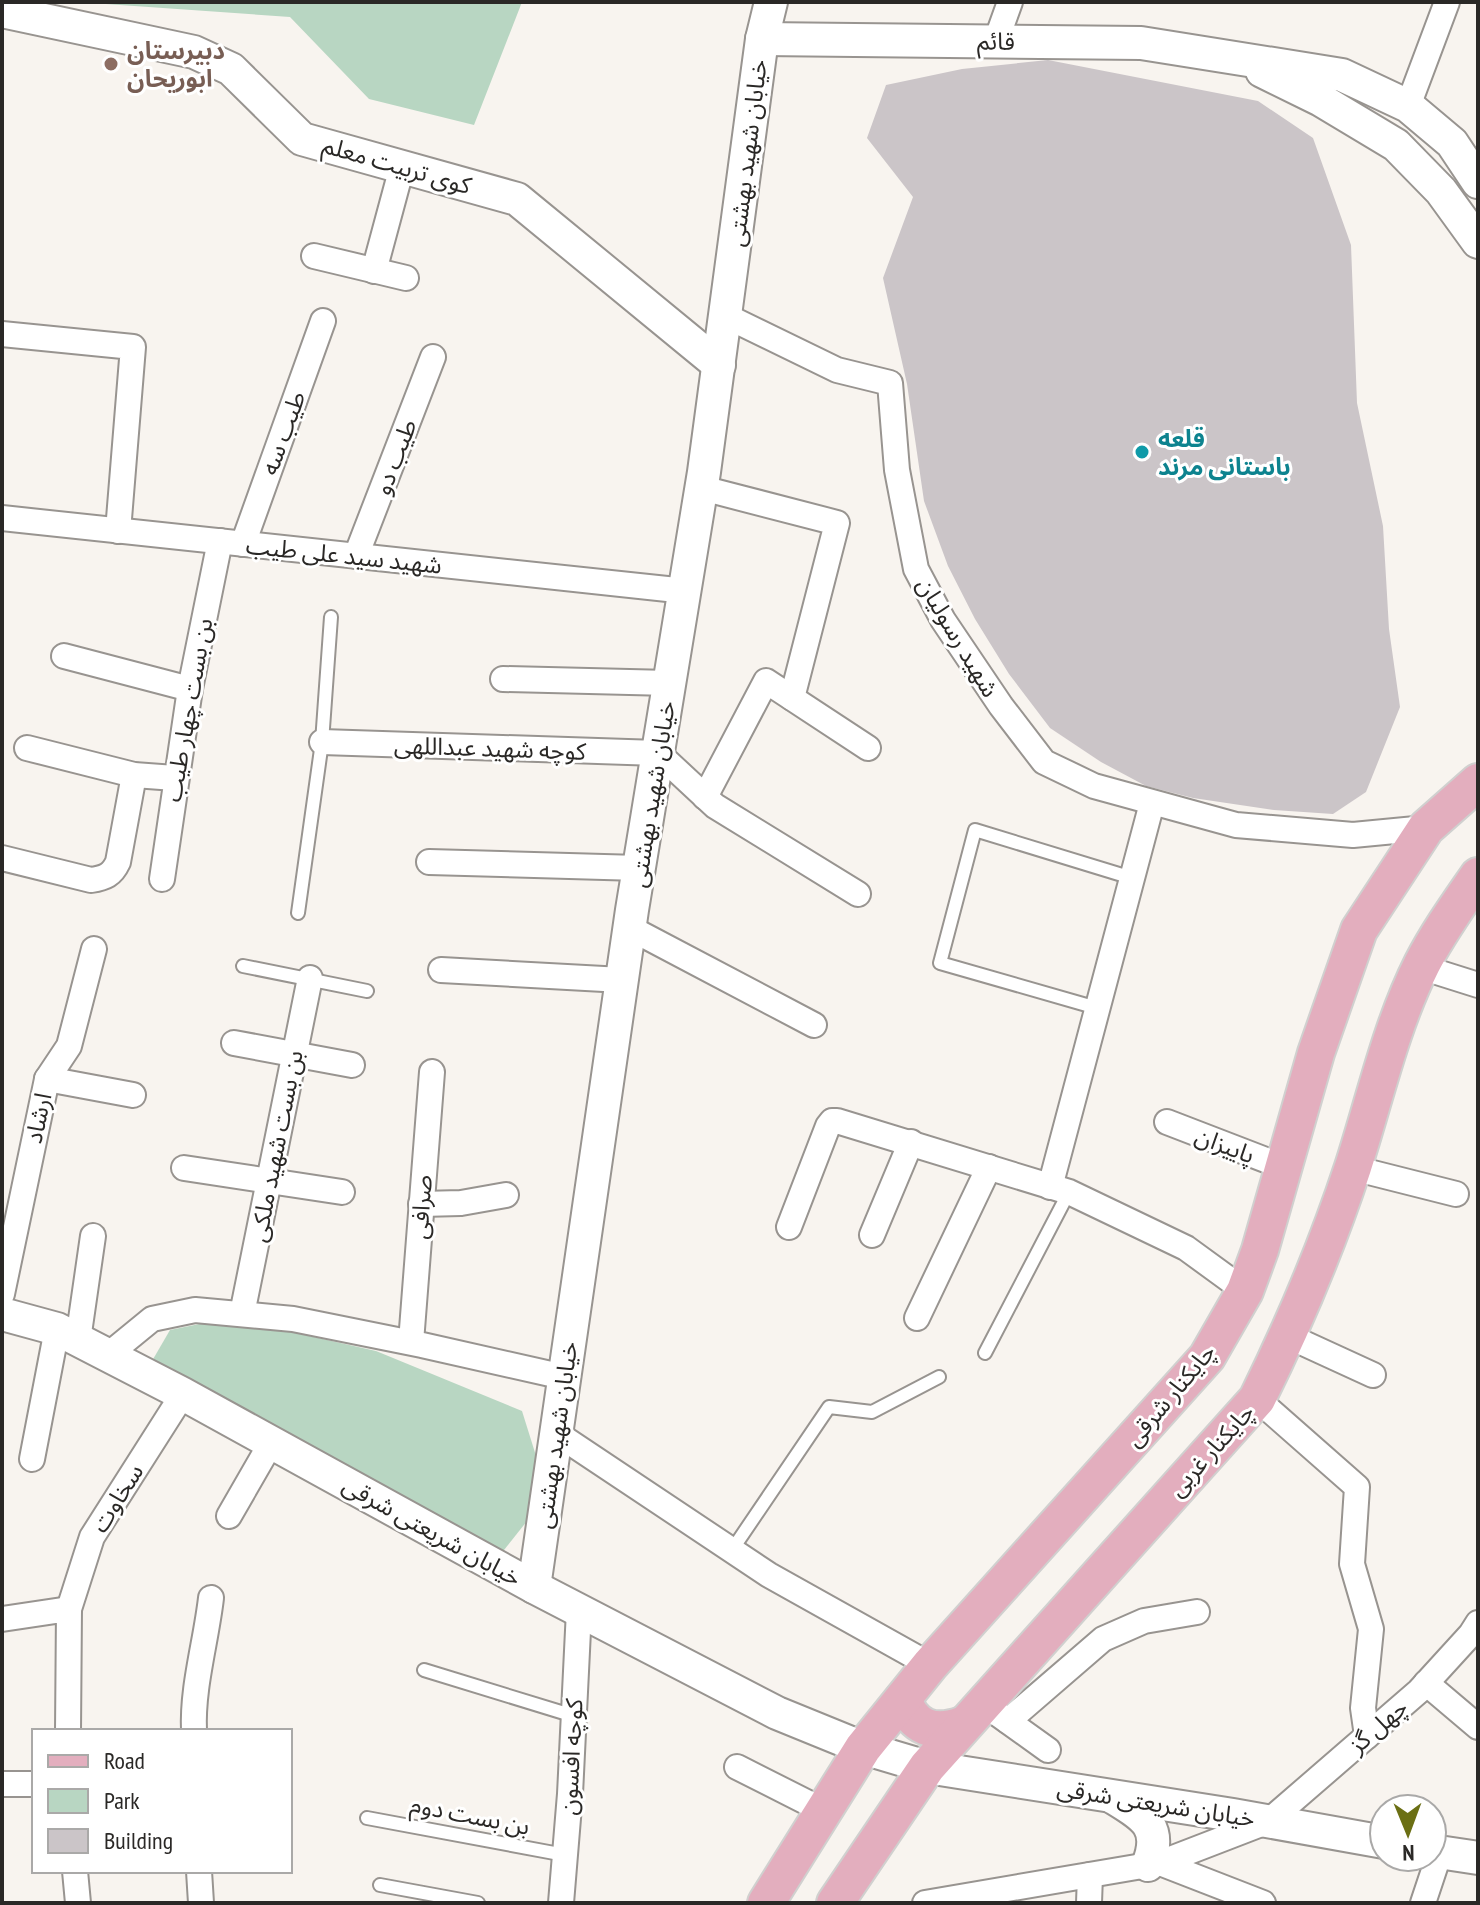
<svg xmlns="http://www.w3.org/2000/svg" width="1480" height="1905" font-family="'PT Sans Narrow','Noto Sans Arabic',sans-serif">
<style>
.green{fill:#b8d6c2}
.building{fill:#cbc5c8}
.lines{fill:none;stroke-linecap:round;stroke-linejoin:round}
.lane-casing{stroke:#989490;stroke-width:16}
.street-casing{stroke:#989490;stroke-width:28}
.secondary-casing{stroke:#989490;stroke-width:36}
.primary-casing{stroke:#d0d0cf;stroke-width:40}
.lane{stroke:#fff;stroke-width:12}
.street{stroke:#fff;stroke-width:24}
.secondary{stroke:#fff;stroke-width:32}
.primary{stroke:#e3aebe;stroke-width:36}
.education-dot{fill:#8d6e63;stroke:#fff;stroke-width:3}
.culture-dot{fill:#0f9aa8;stroke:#fff;stroke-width:3}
.labels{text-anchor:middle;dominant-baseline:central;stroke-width:6;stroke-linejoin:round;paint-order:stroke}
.street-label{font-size:24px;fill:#2a2826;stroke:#fff}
.education-label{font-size:24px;font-weight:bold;fill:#785e54;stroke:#fff;text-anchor:start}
.culture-label{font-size:24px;font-weight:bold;fill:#0d838f;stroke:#fff;text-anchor:start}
</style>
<rect width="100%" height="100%" fill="#f8f4ef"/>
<!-- green -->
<g class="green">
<path d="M77,2H522L474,125L369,99L290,17Z"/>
<path d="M229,1318L376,1351L522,1411L537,1459L539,1506L500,1555L152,1361L170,1330Z"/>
</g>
<!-- building -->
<path class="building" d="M1048,60L1258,101L1313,138L1351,245L1357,403L1383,526L1389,629L1400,707L1366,792L1333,814L1274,810L1193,798L1146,786L1101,762L1050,728L1009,674L975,619L948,566L924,501L907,384L883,278L913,197L867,138L886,85L962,69Z"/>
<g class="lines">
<defs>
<g id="lane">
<path d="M298,913L322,742L331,617"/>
<path d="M243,966L367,991"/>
<path d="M1097,1008L940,963L975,830L1132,878"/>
<path d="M985,1353L1069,1192"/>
<path d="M732,1550L829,1407L872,1412L939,1377"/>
<path d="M424,1670L574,1716"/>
<path d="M367,1818L565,1855"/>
<path d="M380,1885L478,1903"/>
</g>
<g id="street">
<path d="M996,41L1010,2"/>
<path d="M1408,106L1447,2"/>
<path d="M314,256L406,278"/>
<path d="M374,271L402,167"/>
<path d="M726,316L837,370L890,383L897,470L916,569L943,620L1001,706L1044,762L1094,786L1236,825L1353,835L1426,828"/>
<path d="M2,334L133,347L118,531"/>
<path d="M702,488L837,523L792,698"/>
<path d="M2,518L686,591"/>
<path d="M243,544L323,321"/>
<path d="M356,556L433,357"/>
<path d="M64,656L190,689"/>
<path d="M503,679L670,683"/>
<path d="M322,742L658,753L715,806L858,894"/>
<path d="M27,748L134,775L175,778"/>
<path d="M705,797L766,681L868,748"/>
<path d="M2,858L91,880C105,878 112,875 118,862L134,775"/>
<path d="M429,862L639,868"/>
<path d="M162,879L190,689L220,541"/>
<path d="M630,928L814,1025"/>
<path d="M1421,967L1478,985"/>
<path d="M441,970L622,980"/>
<path d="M234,1043L352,1065"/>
<path d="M47,1079L133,1095"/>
<path d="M1167,1122L1284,1167"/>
<path d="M184,1168L342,1192"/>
<path d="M1353,1168L1456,1194"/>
<path d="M1050,1187L1152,803"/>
<path d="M421,1204L461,1203L506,1195"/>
<path d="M789,1227L828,1126L832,1121H837L1069,1192L1186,1248L1245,1291"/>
<path d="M872,1235L911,1142"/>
<path d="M2,1294L47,1079L69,1046L94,949"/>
<path d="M242,1314L310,978"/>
<path d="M917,1318L989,1167"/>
<path d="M1288,1336L1373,1375"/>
<path d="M78,1340L93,1236"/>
<path d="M411,1342L432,1072"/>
<path d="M108,1355L152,1319L195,1310L293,1319L422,1345L564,1377"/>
<path d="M1257,1399L1357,1487L1352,1564L1371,1629L1363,1708L1367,1736"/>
<path d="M556,1433L769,1575L930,1665"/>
<path d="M32,1459L57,1329"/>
<path d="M229,1516L271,1443"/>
<path d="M69,1609L92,1537L183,1394"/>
<path d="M2,1619L69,1609L68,1731"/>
<path d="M1426,1683L1478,1727"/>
<path d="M995,1712L1048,1750"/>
<path d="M1008,1721L1103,1639L1144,1621L1197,1612"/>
<path d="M194,1731C192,1687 206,1642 211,1598"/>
<path d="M737,1767L824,1811"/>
<path d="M2,1784H34"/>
<path d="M1160,1863L1263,1903"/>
<path d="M75,1871L78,1903"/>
<path d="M199,1871L201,1903"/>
<path d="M561,1903L570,1794L579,1610"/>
<path d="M925,1903L1160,1863L1269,1821L1419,1691L1471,1634L1478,1623"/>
<path d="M1089,1903L1090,1875"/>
<path d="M1423,1903L1440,1852"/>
</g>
<g id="secondary">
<path d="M2,11L194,52L231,69L302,139L517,199L719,365"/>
<path d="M762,39L1141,43L1342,75L1408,106L1452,143L1478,182"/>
<path d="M1262,71L1321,100L1396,145L1441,191L1478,242"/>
<path d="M2,1314L57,1329L183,1394L534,1587L777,1713L863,1748L927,1767L1233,1815L1384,1842"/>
<path d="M534,1587L632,910L704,472L762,39L771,2"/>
<path d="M1114,1798C1145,1817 1163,1827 1148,1865"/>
<path d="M1432,1851L1478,1858"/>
</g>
<g id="primary">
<path d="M903,1699C913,1728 934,1735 962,1725"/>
<path d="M766,1903L863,1748L930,1665L1207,1357L1245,1291L1260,1250L1316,1053L1359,930L1426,828L1478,782"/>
<path d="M835,1903L927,1767L1257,1399C1294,1324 1327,1246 1353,1167C1375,1099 1390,1028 1422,964C1438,933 1458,905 1478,876"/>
</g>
</defs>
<!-- lane casing -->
<use href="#lane" class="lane-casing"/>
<!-- street casing -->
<use href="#street" class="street-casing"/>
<!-- secondary casing -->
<use href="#secondary" class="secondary-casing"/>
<!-- primary casing -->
<use href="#primary" class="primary-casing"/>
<!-- lane -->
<use href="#lane" class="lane"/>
<!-- street -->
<use href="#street" class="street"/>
<!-- secondary -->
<use href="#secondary" class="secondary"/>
<!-- primary -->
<use href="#primary" class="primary"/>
</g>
<!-- markers -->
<circle class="education-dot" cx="111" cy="64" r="8"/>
<circle class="culture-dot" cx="1142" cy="452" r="8"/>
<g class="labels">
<!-- street labels -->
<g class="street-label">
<text transform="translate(996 41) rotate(1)">قائم</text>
<text transform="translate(747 153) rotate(-83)">خیابان شهید بهشتی</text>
<text transform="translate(397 165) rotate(16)">کوی تربیت معلم</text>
<text transform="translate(283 433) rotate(-70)">طیب سه</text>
<text transform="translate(395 457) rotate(-69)">طیب دو</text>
<text transform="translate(344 555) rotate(6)">شهید سید علی طیب</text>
<text transform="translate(958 637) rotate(59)">شهید رسولیان</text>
<text transform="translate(188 710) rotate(-80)">بن بست چهار طیب</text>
<text transform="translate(490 748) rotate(2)">کوچه شهید عبداللهی</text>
<text transform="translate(652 794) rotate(-81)">خیابان شهید بهشتی</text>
<text transform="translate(38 1118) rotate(-78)">ارشاد</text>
<text transform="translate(1225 1145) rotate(21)">پاییزان</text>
<text transform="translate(276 1146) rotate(-79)">بن بست شهید ملکی</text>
<text transform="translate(421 1207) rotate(-86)">صرافی</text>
<text transform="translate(1170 1395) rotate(-50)">چایکنار شرقی</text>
<text transform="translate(556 1435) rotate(-82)">خیابان شهید بهشتی</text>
<text transform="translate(1211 1450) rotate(-48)">چایکنار غربی</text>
<text transform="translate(117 1498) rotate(-58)">سخاوت</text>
<text transform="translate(432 1531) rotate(29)">خیابان شریعتی شرقی</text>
<text transform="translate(1378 1726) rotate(-41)">چهل گز</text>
<text transform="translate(571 1757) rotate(-87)">كوچه افسون</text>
<text transform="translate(1156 1803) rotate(9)">خیابان شریعتی شرقی</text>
<text transform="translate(470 1815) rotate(11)">بن بست دوم</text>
</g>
<!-- education labels -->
<g class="education-label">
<text x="127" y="50">دبیرستان<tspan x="127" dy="28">ابوریحان</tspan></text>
</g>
<!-- culture labels -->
<g class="culture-label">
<text x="1158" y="438">قلعه<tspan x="1158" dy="28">باستانی مرند</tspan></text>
</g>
</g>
<!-- border -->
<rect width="1480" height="1905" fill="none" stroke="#2a2826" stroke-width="8"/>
<!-- legend -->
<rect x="32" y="1729" width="260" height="144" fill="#ffffff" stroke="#aaa9a8" stroke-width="2"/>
<rect x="48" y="1755" width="40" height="12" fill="#e3aebe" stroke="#aaa9a8" stroke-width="2"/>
<text x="104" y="1769" font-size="24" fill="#2a2826">Road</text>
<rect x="48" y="1789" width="40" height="24" fill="#b8d6c2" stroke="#aaa9a8" stroke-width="2"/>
<text x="104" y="1809" font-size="24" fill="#2a2826">Park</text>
<rect x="48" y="1829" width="40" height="24" fill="#cbc5c8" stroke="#aaa9a8" stroke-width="2"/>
<text x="104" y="1849" font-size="24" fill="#2a2826">Building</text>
<!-- north arrow -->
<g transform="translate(1408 1833) rotate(179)"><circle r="38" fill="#ffffff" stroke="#aaa9a8" stroke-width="2"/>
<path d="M0-6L14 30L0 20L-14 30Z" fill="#6b6f14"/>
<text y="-12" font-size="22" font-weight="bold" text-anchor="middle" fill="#2a2826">N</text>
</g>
</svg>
